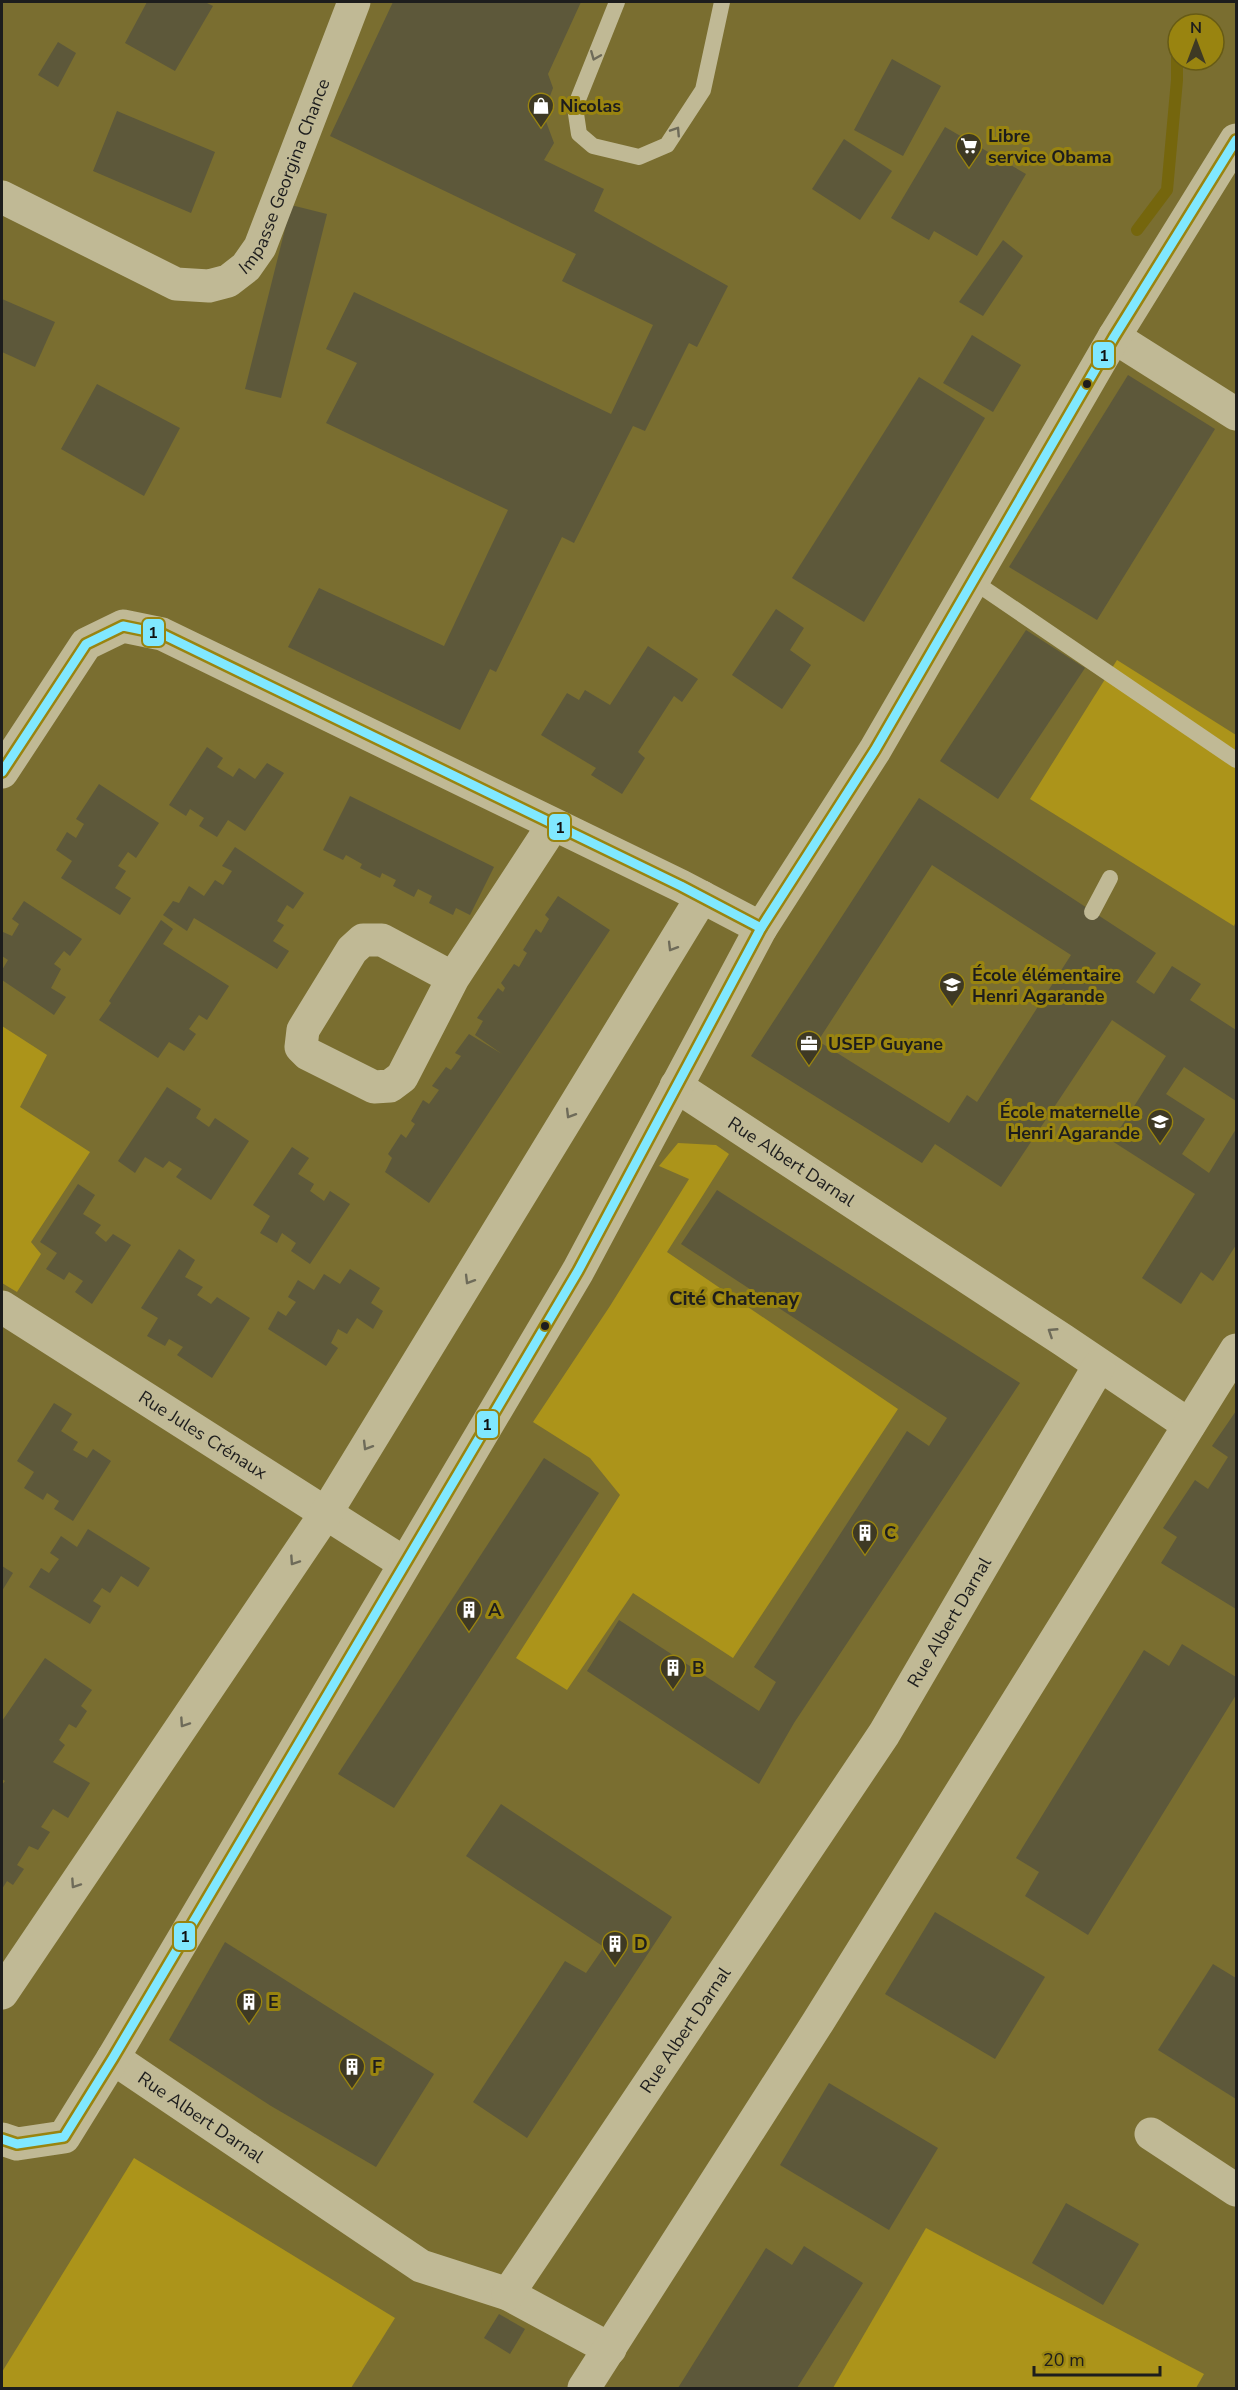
<svg xmlns="http://www.w3.org/2000/svg" width="1238" height="2390" font-family="'Nunito Sans',sans-serif">
<style>
.green{fill:#ac941a}
.lines{fill:none;stroke-linecap:round;stroke-linejoin:round}
.stream{stroke:#75660d;stroke-width:12}
.building{fill:#5d583a;fill-rule:evenodd}
.lane{stroke:#c0b995;stroke-width:16}
.street{stroke:#c0b995;stroke-width:33}
.bus-1-casing{stroke:#998410;stroke-width:14}
.bus-1{stroke:#80e8ff;stroke-width:9}
.oneway{stroke:#6e6b59}
.bus-dot{fill:#1d1d1d;stroke:#998410;stroke-width:2}
.labels{text-anchor:middle;dominant-baseline:central;stroke-width:6;stroke-linejoin:round;paint-order:stroke}
.poi-label{font-size:18px;font-weight:bold;fill:#1d1d1d;stroke:#998410;text-anchor:start}
.street-label{font-size:18px;fill:#1d1d1d;stroke:#998410}
.neighbourhood-label{font-size:20px;font-weight:bold;fill:#1d1d1d;stroke:#998410}
.line-badge{stroke:#998410;stroke-width:2}
.pale-badge-label{font-size:16px;text-anchor:middle;font-weight:bold;fill:#111}
</style>
<rect width="100%" height="100%" fill="#7a6e30"/>
<!-- green -->
<g class="green">
<path d="M1117,660L1236,735V921L1234,926L1030,799Z"/>
<path d="M2,1026L47,1055L20,1107L90,1152L31,1242L41,1254L17,1292L2,1283Z"/>
<path d="M678,1143L716,1145L729,1154L667,1252L898,1409L733,1658L633,1593L567,1690L516,1658L620,1495L590,1458L533,1422L610,1306L689,1179L659,1166Z"/>
<path d="M134,2158L395,2318L351,2388H2V2372Z"/>
<path d="M926,2228L1204,2374L1196,2388H833Z"/>
</g>
<g class="lines">
<!-- stream -->
<path class="stream" d="M1137,230L1167,190L1177,80V38"/>
</g>
<!-- building -->
<g class="building">
<path d="M147,2H205L213,6L175,71L125,43Z"/>
<path d="M393,2H581L548,74L553,88L550,96L546,97L541,108L554,143L544,160L604,189L594,211L728,286L697,347L689,343L645,431L633,426L574,543L562,537L496,672L490,669L460,730L288,647L319,588L444,646L508,510L326,423L357,363L326,349L354,292L611,414L653,325L562,281L576,254L330,136Z"/>
<path d="M58,42L76,53L58,87L38,75Z"/>
<path d="M892,59L941,86L903,156L854,130Z"/>
<path d="M117,111L215,152L191,213L93,171Z"/>
<path d="M945,127L1026,174L977,256L934,231L929,240L891,218Z"/>
<path d="M844,139L892,171L860,220L812,189Z"/>
<path d="M291,205L327,214L281,398L245,389Z"/>
<path d="M1003,240L1023,256L983,316L959,302Z"/>
<path d="M2,299L55,322L35,367L2,352Z"/>
<path d="M972,335L1021,365L993,412L943,383Z"/>
<path d="M1128,375L1215,429L1097,620L1009,567Z"/>
<path d="M919,377L985,418L864,622L792,578Z"/>
<path d="M97,384L180,428L144,496L61,449Z"/>
<path d="M776,609L804,628L790,650L811,665L782,709L732,675Z"/>
<path d="M1026,630L1085,668L998,799L940,761Z"/>
<path d="M648,646L698,679L682,702L674,696L638,752L645,758L622,794L591,775L596,768L541,735L567,693L579,700L585,690L610,705Z"/>
<path d="M207,747L223,758L217,767L233,777L239,768L255,779L267,763L284,773L245,831L228,820L217,837L199,826L204,818L190,809L186,816L169,805Z"/>
<path d="M99,784L159,823L136,858L128,852L118,866L126,871L115,888L131,898L120,915L61,878L72,861L56,850L67,832L76,838L84,824L76,819Z"/>
<path d="M350,796L494,867L470,915L456,908L453,915L429,903L432,896L418,889L414,897L393,886L396,880L382,873L380,878L360,868L362,864L346,855L343,860L323,850Z"/>
<path d="M919,798L1156,953L1136,982L1154,994L1172,966L1201,984L1190,1000L1236,1030V1101L1184,1067L1166,1094L1205,1119L1182,1154L1209,1173L1236,1129V1245L1213,1281L1201,1272L1181,1304L1142,1278L1195,1194L1112,1141L1166,1056L1112,1020L1001,1187L935,1144L922,1163L751,1056ZM932,865L1071,955L977,1102L967,1095L949,1123L818,1041Z"/>
<path d="M235,847L304,893L293,909L287,905L277,921L284,925L273,941L289,951L277,969L194,918L187,931L163,915L173,901L179,903L189,886L204,896L215,880L223,885L232,871L222,866Z"/>
<path d="M558,896L610,930L429,1203L385,1172L392,1158L388,1154L401,1134L406,1138L415,1124L411,1121L423,1100L429,1104L439,1090L432,1086L446,1067L451,1070L461,1056L455,1053L469,1034L502,1054L475,1035L483,1021L477,1018L498,988L503,992L505,988L501,983L514,964L519,967L527,953L523,950L536,929L541,933L549,919L545,915Z"/>
<path d="M24,901L82,939L70,956L64,951L54,964L61,969L51,988L66,997L54,1015L2,980V970L8,960L2,956V934L3,932L12,936L19,924L12,919Z"/>
<path d="M161,920L173,929L163,944L229,986L207,1020L199,1015L189,1029L196,1034L184,1051L169,1042L158,1058L99,1020L111,1003L109,1001Z"/>
<path d="M167,1087L201,1109L196,1118L209,1127L215,1118L249,1141L211,1200L176,1177L182,1169L169,1161L163,1168L145,1157L135,1173L118,1161Z"/>
<path d="M292,1147L309,1158L298,1174L314,1184L310,1191L324,1201L330,1191L350,1204L310,1264L291,1251L296,1243L282,1233L277,1243L260,1233L270,1216L253,1205Z"/>
<path d="M78,1184L95,1195L83,1214L101,1225L95,1233L106,1242L113,1234L131,1245L92,1304L75,1292L83,1281L69,1272L64,1280L46,1269L57,1253L40,1242Z"/>
<path d="M717,1190L1020,1383L794,1723L759,1784L587,1671L619,1620L759,1711L776,1682L754,1667L907,1431L929,1446L947,1418L681,1244Z"/>
<path d="M179,1249L195,1260L185,1277L203,1287L197,1295L211,1304L217,1297L250,1318L212,1378L177,1355L183,1347L169,1339L165,1346L147,1336L158,1318L141,1308Z"/>
<path d="M350,1269L380,1288L371,1303L383,1311L373,1329L357,1318L347,1334L338,1329L331,1343L338,1348L326,1366L268,1329L278,1311L286,1316L296,1302L288,1297L298,1280L314,1290L324,1274L340,1284Z"/>
<path d="M54,1403L72,1414L61,1431L78,1442L73,1450L87,1458L93,1449L111,1461L73,1521L54,1509L59,1501L47,1493L43,1500L24,1488L34,1472L17,1461Z"/>
<path d="M1236,1411V1609L1161,1563L1177,1537L1163,1528L1195,1480L1208,1489L1228,1457L1212,1446Z"/>
<path d="M544,1458L599,1493L394,1808L338,1774Z"/>
<path d="M88,1529L150,1568L138,1587L121,1576L110,1593L102,1588L93,1601L101,1606L90,1624L29,1587L41,1568L49,1573L59,1559L50,1553L61,1536L77,1547Z"/>
<path d="M2,1566L13,1573L2,1591Z"/>
<path d="M1182,1644L1236,1677V1695L1088,1935L1025,1896L1039,1872L1016,1858L1144,1650L1169,1666Z"/>
<path d="M45,1658L92,1690L81,1706L87,1711L76,1728L69,1724L59,1740L65,1745L53,1762L90,1783L68,1818L53,1809L41,1827L50,1832L38,1850L29,1846L17,1865L24,1869L13,1885L7,1881L2,1889V1785L5,1781L2,1779V1721Z"/>
<path d="M501,1804L672,1917L527,2138L473,2102L565,1961L586,1973L604,1947L466,1856Z"/>
<path d="M935,1912L1045,1977L995,2059L885,1994Z"/>
<path d="M225,1942L434,2074L376,2167L271,2106L169,2040Z"/>
<path d="M1213,1964L1236,1978V2099L1158,2050Z"/>
<path d="M829,2083L938,2148L889,2230L780,2165Z"/>
<path d="M1066,2203L1139,2244L1103,2305L1032,2263Z"/>
<path d="M804,2246L863,2283L797,2388H678L766,2248L792,2265Z"/>
<path d="M499,2314L525,2329L510,2354L484,2338Z"/>
</g>
<g class="lines">
<!-- lane -->
<g class="lane">
<path d="M617,2L575,107L579,134L593,146L639,157L667,145L703,90L722,2"/>
<path d="M973,581L1236,760"/>
<path d="M1092,912L1110,878"/>
</g>
<!-- street -->
<g class="street">
<path id="s1" d="M2,197L176,284L209,286L228,281L246,267L260,247L354,2"/>
<path d="M1114,337L1236,414"/>
<path d="M2,772L86,644L123,626L162,634L681,886L761,928"/>
<path d="M453,978L382,940H363L352,950L303,1030L301,1047L308,1054L374,1087L390,1086L402,1077L453,978L553,825"/>
<path id="s2" d="M676,1086L1063,1340L1189,1425"/>
<path id="s3" d="M2,1307L404,1563"/>
<path d="M2,1993L326,1513L702,897"/>
<path id="s4" d="M113,2058L421,2266L508,2294L610,2349"/>
<path d="M1151,2134L1236,2190"/>
<path d="M2,2139L17,2144L64,2137L113,2058L578,1271L761,928L875,750L1114,337L1236,140"/>
<path id="s5" d="M508,2294L884,1734L1099,1366"/>
<path d="M584,2388L818,2022L1236,1350"/>
</g>
<defs>
<g id="bus-1">
<path d="M2,772L86,644L123,626L162,634L681,886L761,928"/>
<path d="M2,2139L17,2144L64,2137L113,2058L578,1271L761,928L875,750L1114,337L1236,140"/>
</g>
</defs>
<!-- bus-1 casing -->
<use href="#bus-1" class="bus-1-casing"/>
<!-- bus-1 -->
<use href="#bus-1" class="bus-1"/>
</g>
<!-- one-way arrows -->
<defs><path id="oneway-chevron" d="M-2-3.5L2.5 0L-2 3.5" fill="none" stroke-width="1.6" stroke-linecap="round" stroke-linejoin="round" transform="scale(1.5)"/></defs>
<g class="oneway">
<use href="#oneway-chevron" transform="translate(595 56) rotate(112)"/>
<use href="#oneway-chevron" transform="translate(676 131) rotate(-57)"/>
<use href="#oneway-chevron" transform="translate(672 947) rotate(121)"/>
<use href="#oneway-chevron" transform="translate(570 1114) rotate(121)"/>
<use href="#oneway-chevron" transform="translate(469 1280) rotate(121)"/>
<use href="#oneway-chevron" transform="translate(1052 1332) rotate(-147)"/>
<use href="#oneway-chevron" transform="translate(367 1446) rotate(121)"/>
<use href="#oneway-chevron" transform="translate(294 1561) rotate(124)"/>
<use href="#oneway-chevron" transform="translate(184 1723) rotate(124)"/>
<use href="#oneway-chevron" transform="translate(75 1884) rotate(124)"/>
</g>
<!-- icons -->
<defs>
<symbol id="shop-pin" viewBox="-11 -11 22 30"><path d="M0 17L-7.5 6A9.5 9.5 0 1 1 7.5 6Z" fill="#3e3924" stroke="#998410"/><path d="M-5-2.5h2.3a2.7 3.5 0 0 1 5.4 0H5L5.5 6h-11ZM-1.5-2.5h3a1.5 2.3 0 0 0-3 0Z" fill="#fff"/></symbol>
<symbol id="supermarket-pin" viewBox="-11 -11 22 30"><path d="M0 17L-7.5 6A9.5 9.5 0 1 1 7.5 6Z" fill="#3e3924" stroke="#998410"/><path d="M-6-5.5h2.5l.6 2H6L4.5 2H-2.5L-4.4-4H-6ZM-1.5 3.2a1.3 1.3 0 1 0 .1 0ZM3 3.2a1.3 1.3 0 1 0 .1 0Z" fill="#fff"/></symbol>
<symbol id="school-pin" viewBox="-11 -11 22 30"><path d="M0 17L-7.5 6A9.5 9.5 0 1 1 7.5 6Z" fill="#3e3924" stroke="#998410"/><path d="M0-5L7-2L0 1L-7-2ZM-4 1L0 2.5L4 1V4Q0 6-4 4Z" fill="#fff"/></symbol>
<symbol id="office-pin" viewBox="-11 -11 22 30"><path d="M0 17L-7.5 6A9.5 9.5 0 1 1 7.5 6Z" fill="#3e3924" stroke="#998410"/><path d="M-6-3h4V-5.5h4V-3h4V5H-6ZM-1-4.5V-3h2v-1.5ZM-6 0V1H6V0Z" fill="#fff"/></symbol>
<symbol id="building-pin" viewBox="-11 -11 22 30"><path d="M0 17L-7.5 6A9.5 9.5 0 1 1 7.5 6Z" fill="#3e3924" stroke="#998410"/><path d="M-4-6H4V6H1V3H-1V6H-4ZM-2.5-4.3h1.7v1.8h-1.7ZM.8-4.3h1.7v1.8H.8ZM-2.5-1h1.7V.8h-1.7ZM.8-1h1.7V.8H.8Z" fill="#fff"/></symbol>
</defs>
<g fill-rule="evenodd">
<use href="#shop-pin" x="526" y="91" width="30" height="40"/>
<use href="#supermarket-pin" x="954" y="131" width="30" height="40"/>
<use href="#school-pin" x="937" y="970" width="30" height="40"/>
<use href="#office-pin" x="794" y="1029" width="30" height="40"/>
<use href="#school-pin" x="1145" y="1107" width="30" height="40"/>
<use href="#building-pin" x="850" y="1518" width="30" height="40"/>
<use href="#building-pin" x="454" y="1595" width="30" height="40"/>
<use href="#building-pin" x="658" y="1653" width="30" height="40"/>
<use href="#building-pin" x="600" y="1929" width="30" height="40"/>
<use href="#building-pin" x="234" y="1987" width="30" height="40"/>
<use href="#building-pin" x="337" y="2052" width="30" height="40"/>
</g>
<!-- markers -->
<g class="bus-dot">
<circle cx="1087" cy="384" r="5"/>
<circle cx="545" cy="1326" r="5"/>
</g>
<g class="labels">
<!-- poi labels -->
<g class="poi-label">
<text x="560" y="106">Nicolas</text>
<text x="988" y="136">Libre<tspan x="988" dy="21">service Obama</tspan></text>
<text x="972" y="975">École élémentaire<tspan x="972" dy="21">Henri Agarande</tspan></text>
<text x="828" y="1044">USEP Guyane</text>
<text x="1140" y="1112" text-anchor="end">École maternelle<tspan x="1140" dy="21">Henri Agarande</tspan></text>
<text x="884" y="1533">C</text>
<text x="488" y="1610">A</text>
<text x="692" y="1668">B</text>
<text x="634" y="1944">D</text>
<text x="268" y="2002">E</text>
<text x="372" y="2067">F</text>
</g>
<!-- street labels -->
<g class="street-label">
<text stroke="none"><textPath href="#s1" startOffset="369">Impasse Georgina Chance</textPath></text>
<text stroke="none"><textPath href="#s2" startOffset="138">Rue Albert Darnal</textPath></text>
<text stroke="none"><textPath href="#s3" startOffset="238">Rue Jules Crénaux</textPath></text>
<text stroke="none"><textPath href="#s5" startOffset="804">Rue Albert Darnal</textPath></text>
<text stroke="none"><textPath href="#s5" startOffset="318">Rue Albert Darnal</textPath></text>
<text stroke="none"><textPath href="#s4" startOffset="106">Rue Albert Darnal</textPath></text>
</g>
<!-- neighbourhood labels -->
<g class="neighbourhood-label">
<text x="734" y="1298">Cité Chatenay</text>
</g>
</g>
<g class="line-badge">
<rect x="1092" y="341" width="23" height="28" rx="6" fill="#80e8ff"/>
<rect x="142" y="618" width="23" height="29" rx="6" fill="#80e8ff"/>
<rect x="548" y="813" width="23" height="28" rx="6" fill="#80e8ff"/>
<rect x="476" y="1410" width="23" height="29" rx="6" fill="#80e8ff"/>
<rect x="173" y="1922" width="23" height="29" rx="6" fill="#80e8ff"/>
</g>
<g class="pale-badge-label">
<text x="1104" y="361">1</text>
<text x="153" y="638">1</text>
<text x="560" y="833">1</text>
<text x="487" y="1430">1</text>
<text x="185" y="1942">1</text>
</g>
<!-- border -->
<rect width="1238" height="2390" fill="none" stroke="#1d1d1d" stroke-width="6"/>
<!-- north arrow -->
<g transform="translate(1196 42)"><circle r="28" fill="#998410" stroke="#675b15" stroke-width="1.5"/>
<path d="M0-4.5L10 22L0 15L-10 22Z" fill="#3e3924"/>
<text y="-9" font-size="16" font-weight="bold" text-anchor="middle" fill="#1d1d1d">N</text>
</g>
<!-- scale -->
<path d="M1034 2366v9h126v-9" fill="none" stroke="#1d1d1d" stroke-width="3"/>
<text x="1043" y="2366" font-size="18" fill="#1d1d1d" stroke="#998410" stroke-width="4.5" paint-order="stroke">20 m</text>
</svg>
